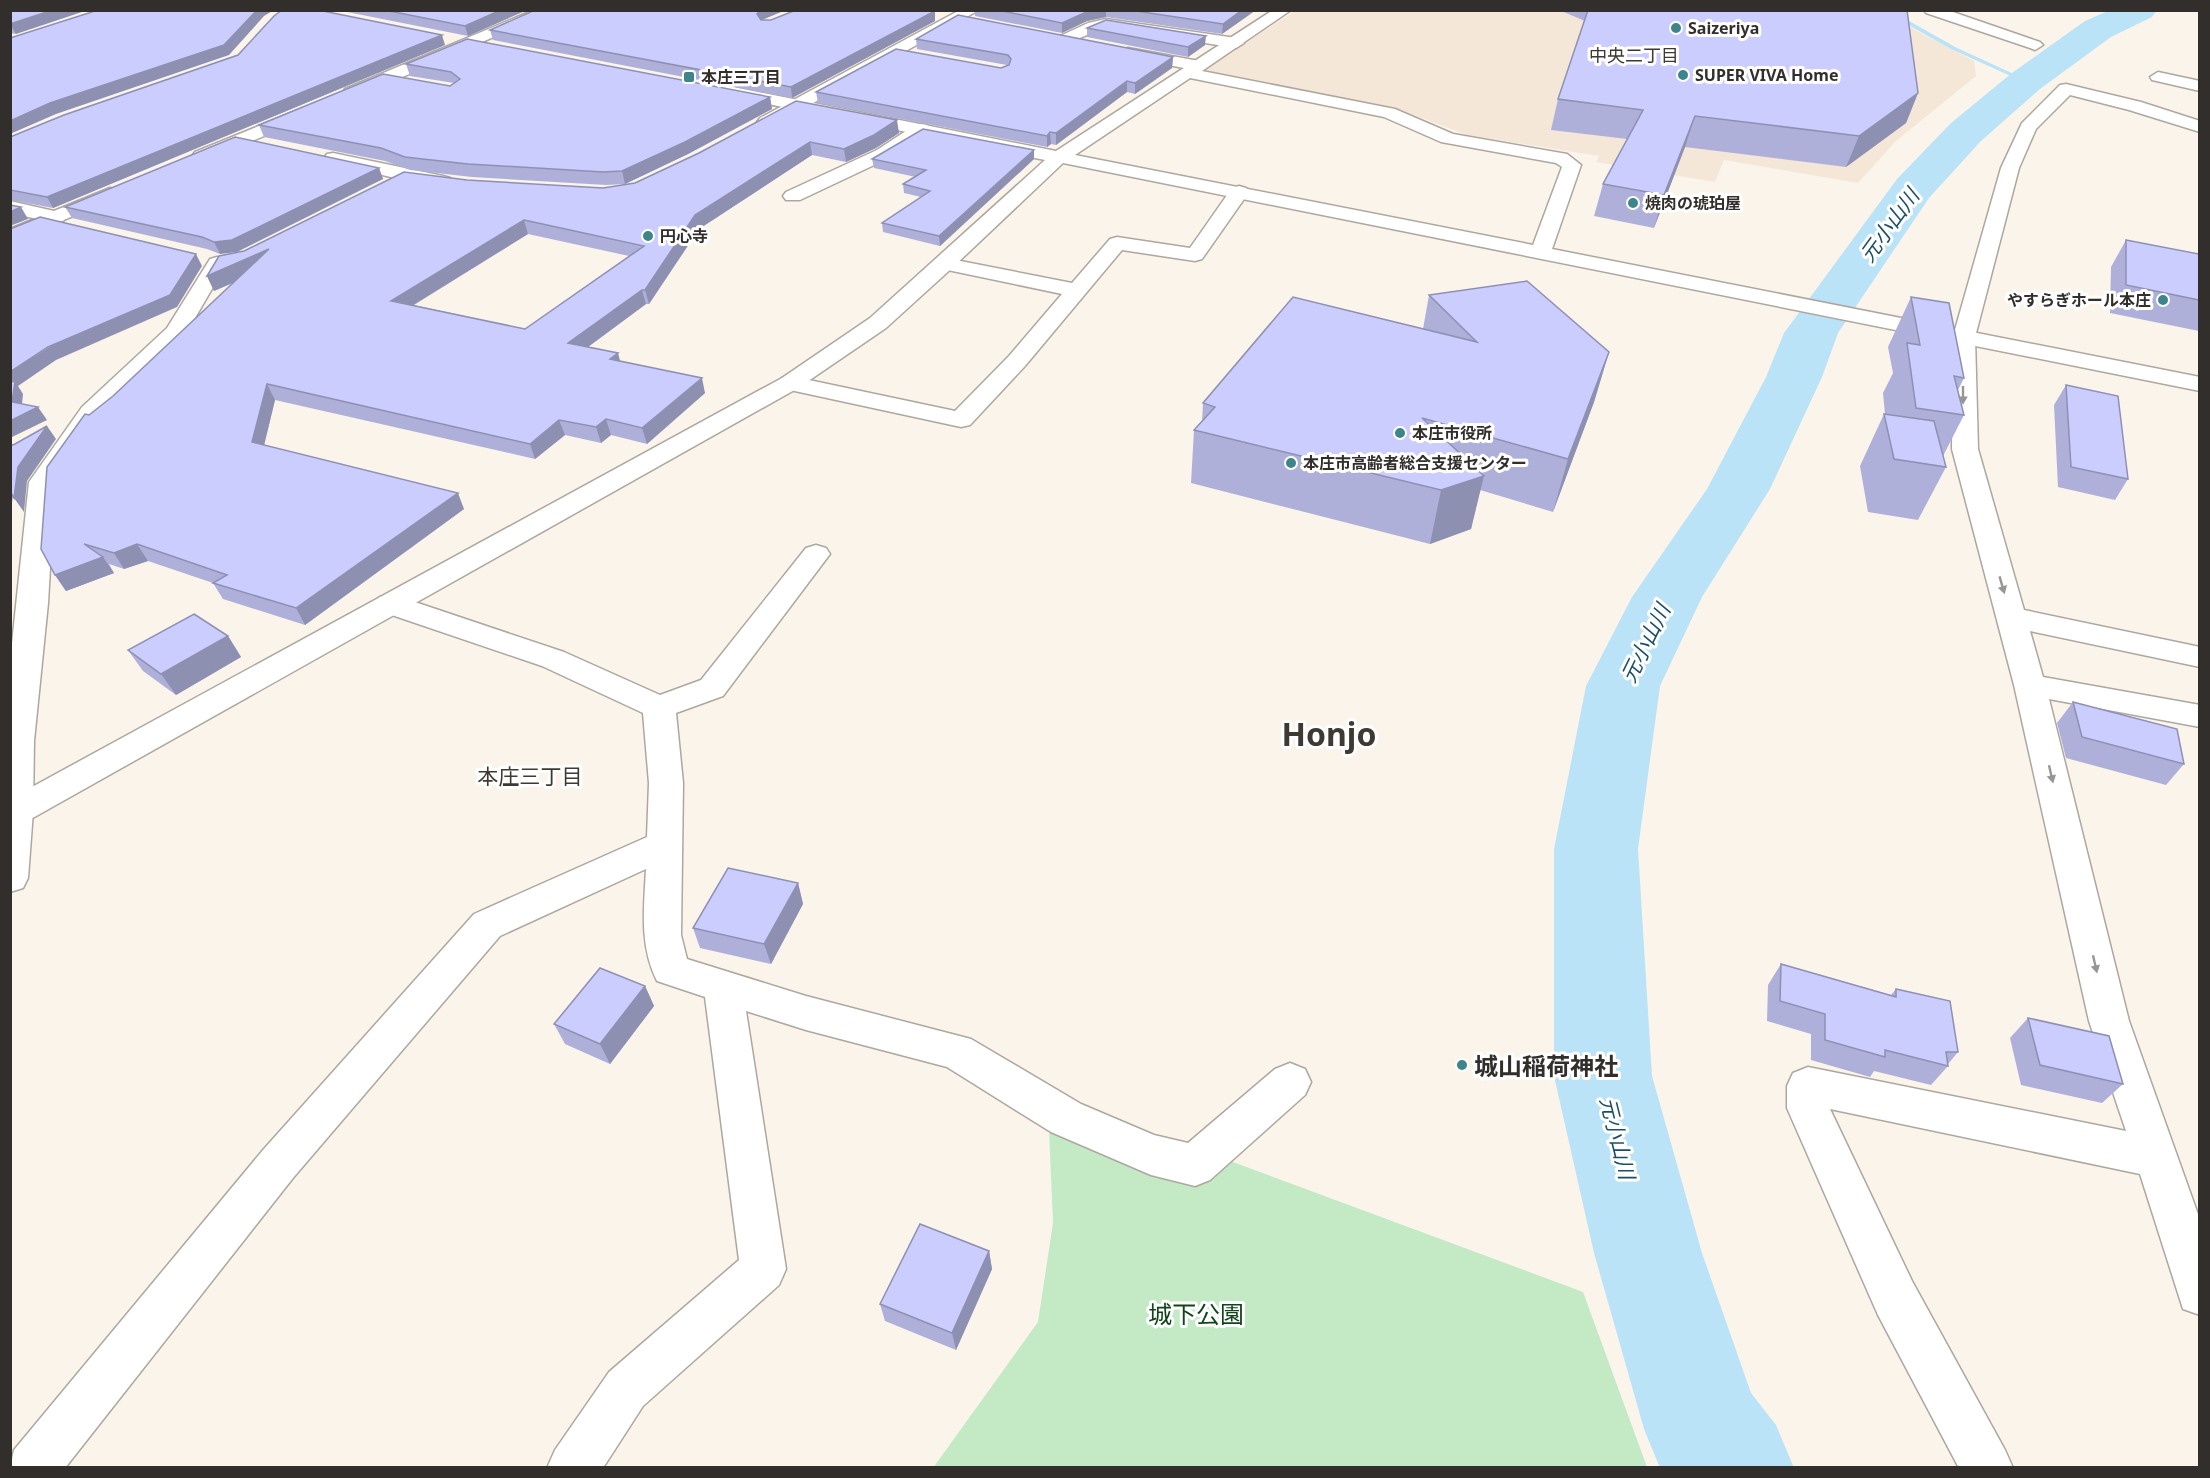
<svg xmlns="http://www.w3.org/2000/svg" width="2210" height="1478" font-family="'Noto Sans','Noto Sans JP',sans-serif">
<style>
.built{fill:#f4e7d8}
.green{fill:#c3eac5}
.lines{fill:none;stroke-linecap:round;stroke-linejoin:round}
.stream{fill:#bbe3f8;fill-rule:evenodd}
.river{fill:#bbe3f8;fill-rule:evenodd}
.minor-casing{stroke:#aea79f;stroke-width:3}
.tertiary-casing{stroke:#aea79f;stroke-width:3}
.secondary-casing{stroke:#aea79f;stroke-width:3}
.minor{fill:#fff;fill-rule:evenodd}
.tertiary{fill:#fff;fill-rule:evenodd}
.secondary{fill:#fff;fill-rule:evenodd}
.wall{fill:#afb0da;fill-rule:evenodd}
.shaded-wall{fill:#8e90b2}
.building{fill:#cbcdfe;stroke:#8e90b2;stroke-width:1.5;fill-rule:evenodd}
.oneway{fill:#989695}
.poi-dot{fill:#3d848b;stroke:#fff;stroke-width:2}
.labels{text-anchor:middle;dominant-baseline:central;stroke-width:6;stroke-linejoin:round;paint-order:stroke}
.far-poi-label{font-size:16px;font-weight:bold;fill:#312e2b;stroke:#fff;text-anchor:start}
.far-neighbourhood-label{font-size:18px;fill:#3e3932;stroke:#fff}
.water-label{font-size:21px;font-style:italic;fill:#184f67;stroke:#fff}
.neighbourhood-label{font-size:21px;fill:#3e3932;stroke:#fff}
.near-poi-label{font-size:24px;font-weight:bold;fill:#312e2b;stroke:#fff;text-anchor:start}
.near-park-label{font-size:24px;fill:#0f4518;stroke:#fff}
.town-label{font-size:32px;font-weight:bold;fill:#3e3932;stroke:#fff}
</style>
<rect width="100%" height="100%" fill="#fbf4eb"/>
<!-- built -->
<path class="built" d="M1878,10L1974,61L1976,76L1896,141L1858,183L1724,160L1715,182L1596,162L1599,156L1467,135L1398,109L1208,72L1205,69L1295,11Z"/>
<!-- green -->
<path class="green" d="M1049,1130L1179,1142L1583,1292L1647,1467L933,1468L1038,1322L1053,1223Z"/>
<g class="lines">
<!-- stream -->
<path class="stream" d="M1882,10H1890L1955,47L2029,81L2024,82L1951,49Z"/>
<!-- river -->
<path class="river" d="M2110,10H2157L2152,17L2111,37L2040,89L1981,141L1929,198L1838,333L1822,377L1770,489L1702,597L1660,686L1638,849L1652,1076L1702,1253L1751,1393L1776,1425L1794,1468H1660L1644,1429L1594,1253L1554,1076V849L1586,686L1632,597L1707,489L1766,377L1784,333L1897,179L1951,123L2012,73L2085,21Z"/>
<defs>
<g id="minor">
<path d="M960,10H979L772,126H760L757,122L760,118Z"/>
<path d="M1924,10H1947L2040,42L2043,45L2035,50L2030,48L1926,13Z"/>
<path d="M1106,19L1236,38L1244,43L1236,48L1106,27L1063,45L1055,40L1058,37L1088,23Z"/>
<path d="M1128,48L1199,61L1207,66L1199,71L1122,56L1120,53L1122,50Z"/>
<path d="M2158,72L2200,81V91L2152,80L2150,77Z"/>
<path d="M2066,84L2141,102L2200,121V132L2129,110L2070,95L2036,129L2019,168L1975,337L1978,449L2024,610L2200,647V667L2030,631L2043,677L2200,705V727L2049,699L2129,1021L2200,1220V1315L2183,1309L2140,1174L1830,1109L1912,1281L2005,1450L2013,1468H1959L1878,1315L1787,1108V1086L1793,1073L1808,1067L2126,1131L2089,1021L2014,685L1952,449L1953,337L2001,168L2022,123L2060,85Z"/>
<path d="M921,124L927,125L930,129L927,133L889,158L800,200H786L783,196L786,192L877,150L915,125Z"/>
<path d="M333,153L443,176L450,178L452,182L450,186L443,188L429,186L327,162L324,158L327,154Z"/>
<path d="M1239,186L1246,188L1249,192L1202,259L1195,261L1122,250L1025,366L970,425L961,427L790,390L782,388L778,383L782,378L790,376L955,411L1009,356L1062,294L938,268L935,264L938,260L945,258L1072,283L1110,239L1117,237L1190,248L1232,188Z"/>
<path d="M10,201L63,213L66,217L63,221L56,223L10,213Z"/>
<path d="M217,257L224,259L227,263L184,337L100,417L55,482L48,603L34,741L33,811L28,878L23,888L10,892V663L29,482L82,407L167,328L210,259Z"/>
<path d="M816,545L826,548L830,554L723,696L676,713L683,783L681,935L687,959L806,996L971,1039L1081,1104L1154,1135L1188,1143L1275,1069L1290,1063L1305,1069L1311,1082L1305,1095L1210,1180L1195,1186L1151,1175L1051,1132L947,1067L806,1030L746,1011L786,1269L779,1285L643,1406L603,1468H547L555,1450L609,1372L739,1260L705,997L657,981C639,945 644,908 646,869L500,936L293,1178L65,1468H10L14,1450L263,1150L474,914L647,837L649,783L643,713L542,666L380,611L375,604L380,597L390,595L400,597L564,652L660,695L701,680L806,548Z"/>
</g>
<path id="tertiary" d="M1273,10H1291L1202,71L1395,109L1453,134L1567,154L1581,165L1552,249L2200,377V391L1063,163L952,268L886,328L798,388L22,824L10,828V799L782,378L870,318L1045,160L728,96L722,95L720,91L722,87L728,86L1056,151ZM1190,78L1384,117L1441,142L1556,163L1562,167L1533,245L1075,155Z"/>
<g id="secondary">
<path d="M534,10H555L357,97H345L343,93L345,89Z"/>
<path d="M303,108L309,109L312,113L309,117L207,160H195L192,156L195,152Z"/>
<path d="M110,188L117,190L120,194L117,198L10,242V229Z"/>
</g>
</defs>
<!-- minor casing -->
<use href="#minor" class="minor-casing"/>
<!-- tertiary casing -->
<use href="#tertiary" class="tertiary-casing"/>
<!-- secondary casing -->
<use href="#secondary" class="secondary-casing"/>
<!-- minor -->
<use href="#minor" class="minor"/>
<!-- tertiary -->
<use href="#tertiary" class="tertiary"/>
<!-- secondary -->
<use href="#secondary" class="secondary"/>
</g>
<!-- wall -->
<g class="wall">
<path d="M10,10L16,34L10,33Z"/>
<path d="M337,10H527L468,36Z"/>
<path d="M975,10H1256L1222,34L1106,17L1087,21L1062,33L975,16Z"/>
<path d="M1559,10H1907L1918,93L1906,123L1846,167L1685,147L1654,228L1594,216L1603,184L1627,139L1551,130L1558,99L1585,21Z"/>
<path d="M935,11V21L792,98L493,40L490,30L762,20H771Z"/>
<path d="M1087,28L1205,45L1188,57L1087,37Z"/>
<path d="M916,39L1173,57L1172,68L1135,94L1127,92L1056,145L1051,144L1047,147L818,103L816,92L1001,68L1007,65L917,49Z"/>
<path d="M445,45L53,208L10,200V137Z"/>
<path d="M406,64L770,97L772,109L688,154L625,184L606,185L472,177L410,170L385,161L264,137L259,125L450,86L454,83L410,76Z"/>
<path d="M899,133L876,148L846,162L812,155L699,229L649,304H646L588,347L620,361L705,393L647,444L611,435L601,443L565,435L535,459L275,400L264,445L464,509L305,625L223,599L213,583L148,561L124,569L109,564L114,573L66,591L55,575L89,415L113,396L235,282L214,291L207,276L244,251L467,180L603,188L635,183L699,153ZM528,234L629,256L525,329L414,305Z"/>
<path d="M1034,150V159L940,246L883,232L882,223L921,197L904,193L903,184L916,177L874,168L872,159Z"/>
<path d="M379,168L383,179L220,254L207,249L72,218L65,207Z"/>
<path d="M2126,240L2199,254V331L2110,313L2111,267Z"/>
<path d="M1429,295L1609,352L1594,402L1553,512L1480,490L1471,529L1430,544L1191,483L1194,430L1202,422L1203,403L1423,329Z"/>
<path d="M1911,297L1964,378L1958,390L1964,415L1943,456L1946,467L1918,520L1868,512L1860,466L1884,414H1885L1883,393L1893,373L1888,347Z"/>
<path d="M2066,385L2128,479L2115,500L2058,487L2054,405Z"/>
<path d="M228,636L241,657L176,695L143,671L128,650Z"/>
<path d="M2073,702L2184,764L2166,785L2066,758L2057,723Z"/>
<path d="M798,883L803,904L771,964L700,948L693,928Z"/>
<path d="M1781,964L1891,995L1896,989L1958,1052L1948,1064V1066L1931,1085L1874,1071L1870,1077L1811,1060V1034L1767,1021L1768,985Z"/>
<path d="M645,986L654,1006L610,1064L565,1044L554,1024Z"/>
<path d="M2028,1018L2123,1084L2102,1103L2021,1085L2010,1038Z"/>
<path d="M989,1251L992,1269L956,1350L885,1321L880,1304Z"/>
</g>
<!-- shaded-wall -->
<g class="shaded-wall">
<path d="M53,10H88L16,34L10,24Z"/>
<path d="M257,10H274L264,16L229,55L56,114L10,134V121Z"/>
<path d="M501,10H527L468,36L465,26Z"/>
<path d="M760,10H786L762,20L759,24L757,14Z"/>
<path d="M1091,10H1106V17L1087,21L1062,33V23Z"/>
<path d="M1242,10H1256L1222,34L1223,24Z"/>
<path d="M935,11V21L792,98L791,87Z"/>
<path d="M442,35L445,45L53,208L47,197Z"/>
<path d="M1206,36L1205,45L1188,57V47Z"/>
<path d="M1173,57L1172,68L1135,94V83Z"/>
<path d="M1127,81V92L1056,145V133Z"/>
<path d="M1918,93L1906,123L1846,167L1859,136Z"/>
<path d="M770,97L772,109L688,154L625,184L622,171Z"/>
<path d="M1695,116L1685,147L1654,228L1664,195Z"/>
<path d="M897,120L899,133L876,148L846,162L844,149Z"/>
<path d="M1050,132L1051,144L1047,147V136Z"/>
<path d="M810,142L812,155L699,229L649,304L645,290L695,215Z"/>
<path d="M1034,150V159L940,246L939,236Z"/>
<path d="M379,168L383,179L237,252L220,254L214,242Z"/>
<path d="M21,207L28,219L10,226V212Z"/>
<path d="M524,220L528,234L397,315L391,301Z"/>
<path d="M269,249L276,264L214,291L207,276Z"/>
<path d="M196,254L202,266L177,307L56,360L18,386L23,394L21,415L12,402L10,391V372Z"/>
<path d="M642,290L646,304L573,358L568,343Z"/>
<path d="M1609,352L1594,402L1553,512L1568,459Z"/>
<path d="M618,353L622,368L610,359Z"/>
<path d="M702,378L705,393L647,444L642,428Z"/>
<path d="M267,384L275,400L261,458L252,442Z"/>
<path d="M38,407L47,420L10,438V421Z"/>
<path d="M606,419L611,435L601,443L596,427Z"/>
<path d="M559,420L565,435L535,459L530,444Z"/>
<path d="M47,426L56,439L27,481L24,512L14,498L18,467Z"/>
<path d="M1484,476L1471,529L1430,544L1441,490Z"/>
<path d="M10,489L13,493L10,524Z"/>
<path d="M458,493L464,509L305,625L296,608Z"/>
<path d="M137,544L148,561L124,569L114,553Z"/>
<path d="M103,557L114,573L66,591L55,575Z"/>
<path d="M228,636L241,657L176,695L161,674Z"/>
<path d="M798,883L803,904L771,964L764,944Z"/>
<path d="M645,986L654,1006L610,1064L600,1044Z"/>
<path d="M989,1251L992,1269L956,1350L952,1333Z"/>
</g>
<!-- building -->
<g class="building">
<path d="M10,10H53L10,24Z"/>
<path d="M98,10H257L224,45L50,103L10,121V38Z"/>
<path d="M282,10H318L442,35L47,197L10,190V137L64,115L238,55L274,16Z"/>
<path d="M384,10H501L465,26Z"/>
<path d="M535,10H760L757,14L761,20H771L796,10H930L935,11L791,87L490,30Z"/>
<path d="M997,10H1091L1062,23Z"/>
<path d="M1129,10H1242L1223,24Z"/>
<path d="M1588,10H1907L1918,93L1859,136L1695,116L1664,195L1603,184L1643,110L1558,99Z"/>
<path d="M958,15L1173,57L1135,83L1127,81L1056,133L1050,132L1047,136L816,92L896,49L1001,68L1009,65L1011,59L1008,55L916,39Z"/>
<path d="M1106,20L1206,36L1188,47L1087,28Z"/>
<path d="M467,39L770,97L685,142L622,171L603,172L468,164L405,157L381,148L259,125L383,74L450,86L460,79L451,72L406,64Z"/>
<path d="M796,101L897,120L874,135L844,149L810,142L695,215L645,290H642L568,343L618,353L610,359L702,378L642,428L606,419L596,427L559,420L530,444L267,384L252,442L458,493L296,608L213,583L227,575L137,544L114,553L84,544L103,557L55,575L41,549L47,467L85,414L89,415L113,396L269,249L207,276L219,256L244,251L404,172L467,180L603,188L635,183L699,153ZM524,220L644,246L525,329L391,301Z"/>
<path d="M923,129L1034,150L939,236L882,223L930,191L903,184L926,170L872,159Z"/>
<path d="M235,137L379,168L232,240L214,242L202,237L65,207Z"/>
<path d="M10,205L21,207L10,212Z"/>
<path d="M40,217L196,254L170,295L48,347L10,372V229Z"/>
<path d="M2126,240L2199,254V300L2126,285Z"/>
<path d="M1527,281L1609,352L1568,459L1422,418L1484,476L1441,490L1194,430L1215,407L1203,403L1293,297L1477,342L1429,295Z"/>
<path d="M1911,297L1949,303L1964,378L1954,376L1964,415L1916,408L1907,343L1920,345Z"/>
<path d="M11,381L15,382L12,402L38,407L10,421Z"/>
<path d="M2066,385L2118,396L2128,479L2071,467Z"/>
<path d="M1884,414L1934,421L1946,467L1894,459Z"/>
<path d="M47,426L18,467L14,498L10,491V446L15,444Z"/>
<path d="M194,614L228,636L161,674L128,650Z"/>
<path d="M2073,702L2177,729L2184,764L2082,737Z"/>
<path d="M728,868L798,883L764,944L693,928Z"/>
<path d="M1781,964L1896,997V989L1950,1001L1958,1052H1946L1948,1066L1885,1050V1057L1825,1040V1014L1780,1001Z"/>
<path d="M600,968L645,986L600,1044L554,1024Z"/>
<path d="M2028,1018L2109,1036L2123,1084L2040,1065Z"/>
<path d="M920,1224L989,1251L952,1333L880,1304Z"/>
</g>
<!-- one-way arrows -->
<defs><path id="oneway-solid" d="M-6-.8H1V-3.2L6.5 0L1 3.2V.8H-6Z" transform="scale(1.5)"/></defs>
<g class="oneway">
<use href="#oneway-solid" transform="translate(1963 395) rotate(90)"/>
<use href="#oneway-solid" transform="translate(2002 585) rotate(74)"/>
<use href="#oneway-solid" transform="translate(2051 774) rotate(77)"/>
<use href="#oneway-solid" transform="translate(2095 964) rotate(77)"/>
</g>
<!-- markers -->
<g class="poi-dot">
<circle cx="1676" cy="28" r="6"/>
<circle cx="1683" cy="75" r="6"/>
<rect x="683" y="71" width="12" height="12" rx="3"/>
<circle cx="1633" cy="203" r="6"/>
<circle cx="648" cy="236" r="6"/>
<circle cx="2163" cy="300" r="6"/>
<circle cx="1400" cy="433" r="6"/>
<circle cx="1291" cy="463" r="6"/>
<circle cx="1462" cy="1065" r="6"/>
</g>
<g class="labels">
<!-- far-poi labels -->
<g class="far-poi-label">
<text x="1688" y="28">Saizeriya</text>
<text x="1695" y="75">SUPER VIVA Home</text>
<text x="701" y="77">本庄三丁目</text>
<text x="1645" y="203">焼肉の琥珀屋</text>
<text x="660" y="236">円心寺</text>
<text x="2151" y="300" text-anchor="end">やすらぎホール本庄</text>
<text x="1412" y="433">本庄市役所</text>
<text x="1303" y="463">本庄市高齢者総合支援センター</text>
</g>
<!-- far-neighbourhood labels -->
<g class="far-neighbourhood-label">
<text x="1634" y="55">中央二丁目</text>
</g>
<!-- water labels -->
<g class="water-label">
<text transform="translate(1889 225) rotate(-54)">元小山川</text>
<text transform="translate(1645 643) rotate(-64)">元小山川</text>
<text transform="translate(1618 1138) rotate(76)">元小山川</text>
</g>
<!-- neighbourhood labels -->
<g class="neighbourhood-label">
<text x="530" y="776">本庄三丁目</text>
</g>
<!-- near-poi labels -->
<g class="near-poi-label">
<text x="1474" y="1065">城山稲荷神社</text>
</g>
<!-- near-park labels -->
<g class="near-park-label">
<text x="1196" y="1313">城下公園</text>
</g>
<!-- town labels -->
<g class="town-label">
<text x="1329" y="733">Honjo</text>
</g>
</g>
<!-- border -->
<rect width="2210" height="1478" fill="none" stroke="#312e2b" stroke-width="24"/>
</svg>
